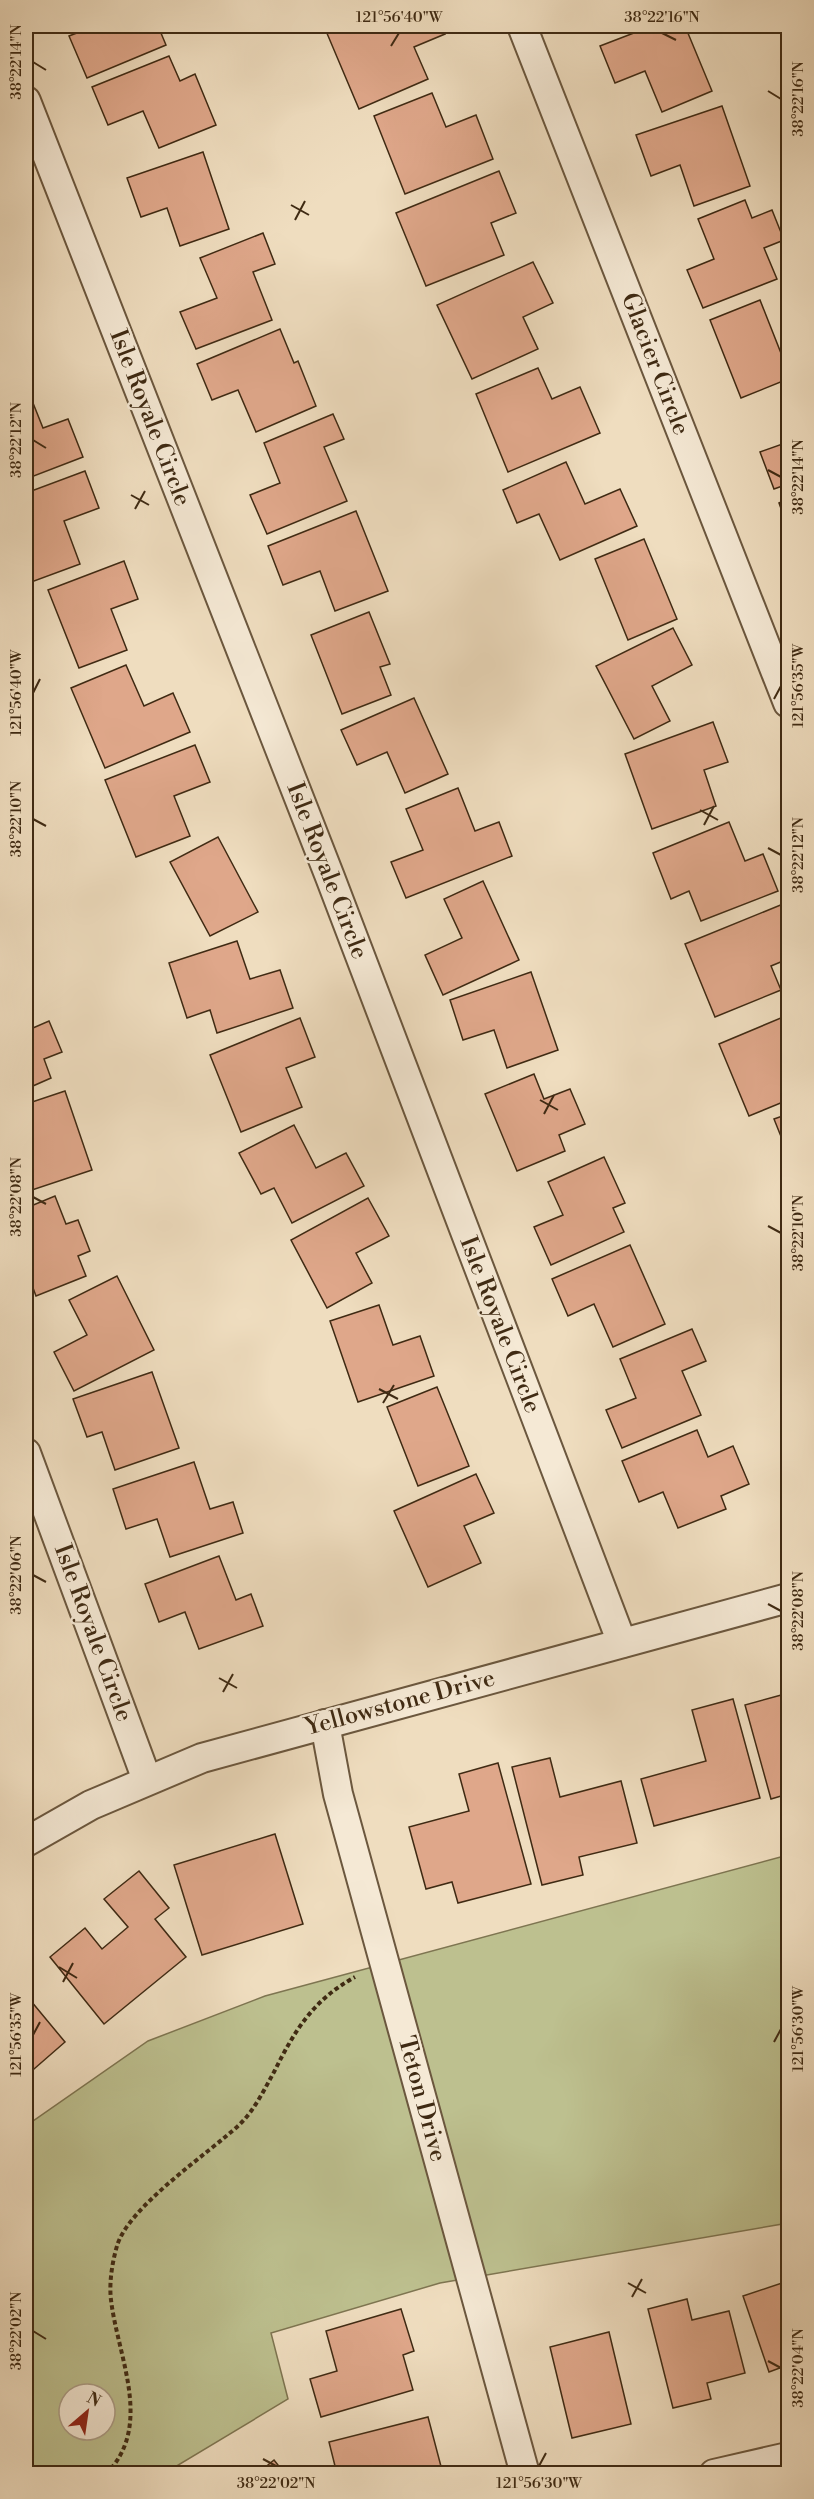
<svg xmlns="http://www.w3.org/2000/svg" width="814" height="2499" font-family="'Libre Bodoni',serif">
<style>
.green{fill:#bdc08f;stroke:#7e7551;stroke-width:1.5;fill-rule:evenodd}
.building{fill:#dfa78a;stroke:#3f2a13;stroke-width:1.5}
.lines{fill:none;stroke-linecap:round;stroke-linejoin:round}
.street-casing{stroke:#6b573e;stroke-width:32}
.path{stroke:#3f2a13;stroke-width:4;stroke-dasharray:4.5 3;stroke-linecap:butt}
.street{stroke:#f5e9d5;stroke-width:28}
.ticks{fill:none;stroke:#3f2a13;stroke-width:2}
.labels{text-anchor:middle;dominant-baseline:central;stroke-width:5;stroke-linejoin:round;paint-order:stroke}
.street-label{font-size:24px;fill:#3f2a13;stroke:#f5e9d5}
.neatline{fill:none;stroke:#3f2a13;stroke-width:2}
.ticks-label{font-size:15px;text-anchor:middle;fill:#3f2a13}
</style>
<rect width="100%" height="100%" fill="#efddbf"/>
<filter id="stains"><feTurbulence type="fractalNoise" baseFrequency=".00333" numOctaves="4"/><feColorMatrix values="0 0 0 0 .2 0 0 0 0 .09 0 0 0 0 .02 0 0 0 .5 -.17"/></filter>
<radialGradient id="worn" r=".72"><stop offset=".6" stop-color="#630" stop-opacity="0"/><stop offset="1" stop-color="#630" stop-opacity=".3"/></radialGradient>
<!-- green -->
<path class="green" d="M788,1855V2223L440,2283L271,2333L288,2399L165,2473H26V2126L148,2041L265,1996ZM69,2394H105V2430H69Z"/>
<!-- building -->
<g class="building">
<path d="M95,26H158L166,45L87,78L69,36Z"/>
<path d="M339,26H441L445,34L414,47L428,79L359,109L326,31Z"/>
<path d="M593,26H615L596,33Z"/>
<path d="M652,26H685L712,91L662,112L645,71L615,83L600,46Z"/>
<path d="M169,56L180,81L195,74L216,125L159,148L143,111L108,125L92,87Z"/>
<path d="M432,93L446,127L476,115L493,159L405,194L374,116Z"/>
<path d="M722,106L750,186L694,206L680,165L651,176L636,135Z"/>
<path d="M203,152L229,229L180,246L167,208L141,217L127,178Z"/>
<path d="M499,171L516,213L491,223L504,255L426,286L396,213Z"/>
<path d="M745,200L752,218L772,210L784,240L764,248L777,279L703,308L687,270L714,259L698,219Z"/>
<path d="M263,233L275,264L253,272L272,320L196,349L180,312L217,298L200,258Z"/>
<path d="M533,262L553,303L523,317L538,349L472,379L437,305Z"/>
<path d="M760,300L788,371V379L741,398L710,320Z"/>
<path d="M280,329L294,363L298,361L316,406L256,432L238,390L212,400L197,364Z"/>
<path d="M538,368L552,399L580,387L600,433L508,472L476,394Z"/>
<path d="M27,388L43,428L68,419L83,457L26,479Z"/>
<path d="M788,396V417L782,399Z"/>
<path d="M333,414L344,439L324,447L347,501L267,534L250,495L280,483L264,443Z"/>
<path d="M788,442V484L774,489L760,452Z"/>
<path d="M566,462L585,504L620,489L637,526L560,560L539,514L517,523L503,490Z"/>
<path d="M85,471L99,508L64,521L80,564L26,584V493Z"/>
<path d="M788,499V528L779,503Z"/>
<path d="M356,511L388,591L335,611L320,571L283,585L268,546Z"/>
<path d="M644,539L677,619L628,640L595,559Z"/>
<path d="M124,561L138,599L111,609L127,650L79,668L48,590Z"/>
<path d="M369,612L390,664L380,667L391,695L342,714L311,635Z"/>
<path d="M673,628L692,665L652,686L670,721L634,739L596,666Z"/>
<path d="M126,665L144,706L173,693L190,732L105,768L71,688Z"/>
<path d="M414,698L448,774L405,793L387,752L357,765L341,730Z"/>
<path d="M713,722L728,762L704,770L716,806L652,829L625,754Z"/>
<path d="M195,745L210,782L174,796L190,836L136,857L105,780Z"/>
<path d="M458,788L475,831L499,822L512,856L406,898L391,862L423,850L406,809Z"/>
<path d="M729,822L745,861L763,854L778,891L701,921L689,891L671,899L653,853Z"/>
<path d="M218,837L258,912L210,936L170,862Z"/>
<path d="M483,881L519,960L443,995L425,955L462,938L444,899Z"/>
<path d="M783,904L788,918V959L771,966L781,990L715,1017L685,944Z"/>
<path d="M237,941L250,979L280,970L293,1008L217,1033L210,1010L187,1018L169,963Z"/>
<path d="M531,972L558,1050L507,1068L494,1030L463,1040L450,1000Z"/>
<path d="M26,1012L33,1028L49,1021L62,1052L44,1059L51,1078L26,1089Z"/>
<path d="M788,1015V1100L749,1116L719,1044Z"/>
<path d="M300,1018L315,1057L286,1068L302,1107L241,1132L210,1055Z"/>
<path d="M534,1074L544,1099L570,1089L585,1124L559,1135L565,1151L517,1171L485,1094Z"/>
<path d="M65,1091L92,1170L26,1192V1104Z"/>
<path d="M788,1114V1154L774,1119Z"/>
<path d="M294,1125L316,1168L346,1153L364,1186L292,1223L274,1188L261,1194L239,1153Z"/>
<path d="M604,1157L625,1203L613,1208L624,1232L551,1265L534,1227L563,1215L548,1182Z"/>
<path d="M55,1196L66,1224L78,1220L90,1251L78,1256L86,1276L36,1296L26,1269V1208Z"/>
<path d="M368,1198L389,1236L356,1253L372,1283L327,1308L291,1240Z"/>
<path d="M630,1245L665,1324L613,1347L594,1304L568,1316L552,1279Z"/>
<path d="M117,1276L154,1350L74,1391L54,1352L87,1335L69,1300Z"/>
<path d="M379,1305L393,1345L420,1336L434,1376L358,1402L330,1321Z"/>
<path d="M692,1329L706,1361L682,1371L701,1415L622,1448L606,1410L636,1398L620,1359Z"/>
<path d="M152,1372L179,1448L115,1470L102,1432L87,1437L73,1399Z"/>
<path d="M437,1387L469,1466L418,1486L387,1407Z"/>
<path d="M697,1430L708,1457L733,1446L749,1484L721,1496L726,1509L678,1528L663,1492L639,1502L622,1461Z"/>
<path d="M194,1462L210,1509L233,1502L243,1533L170,1557L157,1519L126,1529L113,1489Z"/>
<path d="M476,1474L494,1513L464,1526L481,1563L428,1587L394,1511Z"/>
<path d="M219,1556L236,1600L251,1594L263,1626L199,1649L185,1612L159,1622L145,1584Z"/>
<path d="M785,1694L788,1709V1794L771,1799L745,1705Z"/>
<path d="M733,1699L760,1798L654,1826L641,1779L706,1761L692,1710Z"/>
<path d="M550,1758L560,1797L621,1781L637,1843L579,1857L583,1875L542,1885L512,1767Z"/>
<path d="M498,1763L531,1884L458,1903L452,1882L426,1889L409,1827L469,1811L459,1774Z"/>
<path d="M275,1834L303,1924L202,1955L174,1865Z"/>
<path d="M139,1871L169,1908L155,1919L186,1957L104,2024L50,1957L85,1928L102,1949L128,1927L104,1899Z"/>
<path d="M26,1995L65,2042L34,2069L26,2059Z"/>
<path d="M788,2281V2365L769,2372L743,2296Z"/>
<path d="M687,2299L692,2320L729,2311L745,2373L707,2383L711,2399L673,2408L648,2309Z"/>
<path d="M401,2309L414,2351L403,2355L413,2390L321,2417L310,2379L337,2371L326,2331Z"/>
<path d="M609,2332L631,2424L572,2438L550,2347Z"/>
<path d="M428,2417L443,2474H337L329,2442Z"/>
<path d="M274,2460L285,2474H257Z"/>
</g>
<g class="lines">
<defs>
<g id="street">
<path d="M522,26L788,703"/>
<path d="M26,101L330,877L622,1643"/>
<path d="M26,1453L147,1780"/>
<path d="M325,1724L338,1794L525,2474"/>
<path d="M26,1842L91,1805L202,1758L788,1598"/>
<path d="M714,2474L788,2457"/>
</g>
</defs>
<!-- street casing -->
<use href="#street" class="street-casing"/>
<!-- path -->
<path class="path" d="M106,2474C154,2426 118,2358 111,2300C109,2283 112,2263 117,2246C128,2207 209,2153 239,2125C254,2111 264,2090 274,2072C295,2030 313,2000 355,1977"/>
<!-- street -->
<use href="#street" class="street"/>
</g>
<!-- ticks -->
<path class="ticks" d="M662,33L676,40M391,46L399,33M33,62L46,70M768,91L781,99M291,205L309,215M295,220L305,201M33,440L46,448M768,470L781,477M131,495L149,505M135,509L145,491M33,693L40,679M774,699L781,686M700,810L718,820M33,819L46,826M704,825L714,806M768,848L781,855M540,1100L558,1110M544,1114L554,1095M33,1197L46,1204M768,1226L781,1233M379,1389L398,1399M383,1403L394,1385M33,1575L46,1582M768,1604L781,1611M219,1678L237,1688M223,1692L233,1674M59,1967L77,1978M63,1982L73,1963M33,2035L40,2022M774,2042L781,2029M628,2283L646,2293M632,2297L642,2279M33,2331L46,2339M768,2361L781,2368M263,2459L276,2466M539,2466L546,2453"/>
<g class="labels">
<!-- street labels -->
<g class="street-label">
<text transform="translate(655 364) rotate(69)">Glacier Circle</text>
<text transform="translate(150 418) rotate(69)">Isle Royale Circle</text>
<text transform="translate(327 871) rotate(69)">Isle Royale Circle</text>
<text transform="translate(500 1325) rotate(69)">Isle Royale Circle</text>
<text transform="translate(93 1633) rotate(70)">Isle Royale Circle</text>
<text transform="translate(400 1703) rotate(-15)">Yellowstone Drive</text>
<text transform="translate(422 2099) rotate(75)">Teton Drive</text>
</g>
</g>
<!-- margin -->
<rect width="814" height="2499" fill="none" stroke="#efddbf" stroke-width="66"/>
<!-- north arrow -->
<g transform="translate(87 2412) rotate(29)"><circle r="28" fill="#f5e9d5" stroke="#ac9d87" stroke-width="1.5"/>
<path d="M0-4.5L10 22L0 15L-10 22Z" fill="#8f2418"/>
<text y="-9" font-size="16" font-weight="bold" text-anchor="middle" fill="#3f2a13">N</text>
</g>
<rect x="33" y="33" width="748" height="2433" class="neatline"/>
<g class="ticks-label">
<text x="399" y="22">121°56'40"W</text>
<text x="662" y="22">38°22'16"N</text>
<text transform="translate(16 62) rotate(-90)" y="5">38°22'14"N</text>
<text transform="translate(798 99) rotate(-90)" y="5">38°22'16"N</text>
<text transform="translate(16 440) rotate(-90)" y="5">38°22'12"N</text>
<text transform="translate(798 477) rotate(-90)" y="5">38°22'14"N</text>
<text transform="translate(798 686) rotate(-90)" y="5">121°56'35"W</text>
<text transform="translate(16 693) rotate(-90)" y="5">121°56'40"W</text>
<text transform="translate(16 819) rotate(-90)" y="5">38°22'10"N</text>
<text transform="translate(798 855) rotate(-90)" y="5">38°22'12"N</text>
<text transform="translate(16 1197) rotate(-90)" y="5">38°22'08"N</text>
<text transform="translate(798 1233) rotate(-90)" y="5">38°22'10"N</text>
<text transform="translate(16 1575) rotate(-90)" y="5">38°22'06"N</text>
<text transform="translate(798 1611) rotate(-90)" y="5">38°22'08"N</text>
<text transform="translate(798 2029) rotate(-90)" y="5">121°56'30"W</text>
<text transform="translate(16 2035) rotate(-90)" y="5">121°56'35"W</text>
<text transform="translate(16 2331) rotate(-90)" y="5">38°22'02"N</text>
<text transform="translate(798 2368) rotate(-90)" y="5">38°22'04"N</text>
<text x="276" y="2488">38°22'02"N</text>
<text x="539" y="2488">121°56'30"W</text>
</g>
<rect width="100%" height="100%" filter="url(#stains)"/>
<rect width="100%" height="100%" fill="url(#worn)"/>
</svg>
